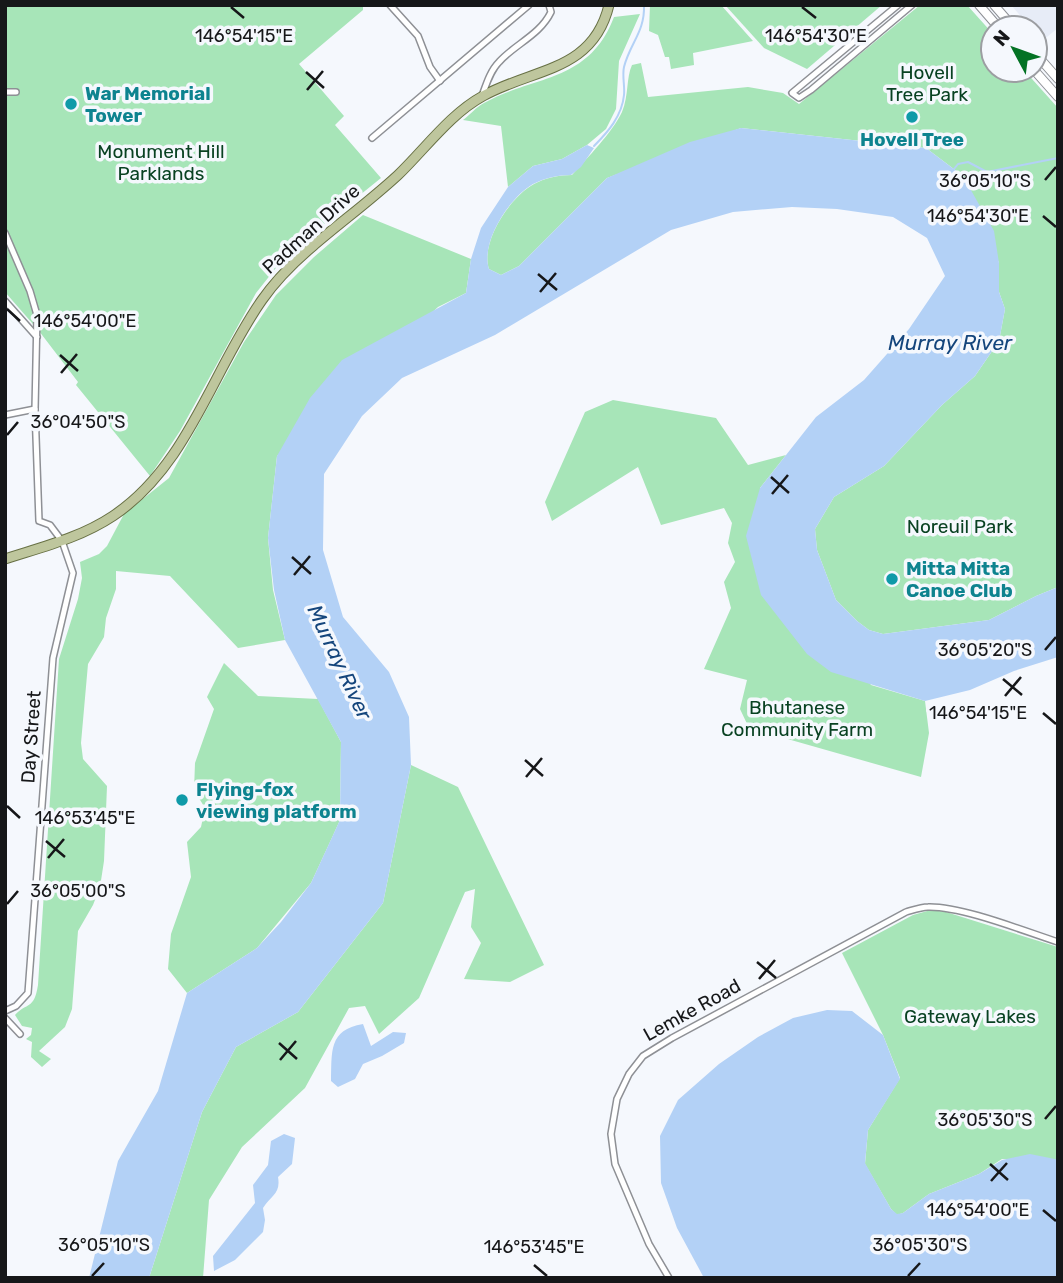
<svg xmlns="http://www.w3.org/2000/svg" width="1063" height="1283" font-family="Rubik,sans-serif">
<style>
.built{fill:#e7ecf7}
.green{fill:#a7e5b8}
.water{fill:#b3d1f6}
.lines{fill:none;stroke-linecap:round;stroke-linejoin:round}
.stream{stroke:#b3d1f6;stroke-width:2}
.minor-casing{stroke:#8e9095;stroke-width:8}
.secondary-casing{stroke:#8e9095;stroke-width:10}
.primary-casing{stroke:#677044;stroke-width:11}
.minor{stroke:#fff;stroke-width:5}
.secondary{stroke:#fff;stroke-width:8}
.primary{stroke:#bec69d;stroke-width:9}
.ticks{fill:none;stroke:#161719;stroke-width:2.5}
.culture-dot{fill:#0f9aa8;stroke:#f5f8fd;stroke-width:2.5}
.labels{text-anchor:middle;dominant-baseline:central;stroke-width:7;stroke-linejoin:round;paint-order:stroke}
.park-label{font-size:19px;fill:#094222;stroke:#f5f8fd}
.culture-label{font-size:19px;font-weight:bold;fill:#0d838f;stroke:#f5f8fd;text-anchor:start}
.street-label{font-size:19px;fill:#161719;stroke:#f5f8fd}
.water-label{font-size:21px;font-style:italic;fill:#14457c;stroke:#f5f8fd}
.ticks-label{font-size:18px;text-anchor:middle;fill:#161719;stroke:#f5f8fd;stroke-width:7;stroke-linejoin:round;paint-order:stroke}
</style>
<rect width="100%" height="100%" fill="#f5f8fd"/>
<!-- built -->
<path class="built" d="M1011,5H1058V28L1042,41L1035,33V28H1031Z"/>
<!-- green -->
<g class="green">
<path d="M5,5H363V10L299,64L344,116L335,125L381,178L287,254L256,293L180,431L150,476L76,385L78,382L39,331L5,292Z"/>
<path d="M650,5H721L753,41L693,53L694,65L671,69L669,57H665L658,35L649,31Z"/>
<path d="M725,5H882L807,69L764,48Z"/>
<path d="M920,5H967L993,34V70H1024L1058,108V587L1036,596L989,620L883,634L869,630L857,621L836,600L817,550L815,529L834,497L884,466L942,405L975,376L999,341L1005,309L999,292V263L973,196L963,176L926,148L741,128L607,178L519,266L501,275L489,269C480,242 510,197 534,184C545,178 559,175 572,175C587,158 612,133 622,112C629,95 626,78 632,65L641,63L648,97L748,87L783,93L799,104Z"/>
<path d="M640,14L619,61L616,109L606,129L587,145L562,159L533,166L508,187L501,126L463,120C470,115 476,107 484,103C534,75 589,83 614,17Z"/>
<path d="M363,215L471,259L466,293L438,307L277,456L268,538L273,590L285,640L238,648L170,576L116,571V589L106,618L104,637L88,664L81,743L83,759L107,786L104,861L100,887L93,905L78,931L72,1009L65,1027L39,1051L51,1059L42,1067L31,1057L32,1042L26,1039L31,1035L32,1028L22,1026L15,1015C27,1002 34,1010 38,985L59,659L78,599L82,578L80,562L99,554L107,546L124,514L169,478L244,342L276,295L314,257Z"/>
<path d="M613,400L716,418L748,465L786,455L760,488L871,685L925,701L929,733L921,777L749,728L740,709L747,680L704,669L731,608L724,582L735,562L728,543L732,523L724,508L661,525L638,467L552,521L545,502L585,412Z"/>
<path d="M224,663L258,696L318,699L341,742L340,820L330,842L311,883L257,948L187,993L168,969L171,934L191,877L187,842L201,827L205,808L194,790L195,763L214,709L207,697Z"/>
<path d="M411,765L458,787L544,965L510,982L464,979L481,943L471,927L475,889L465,892L419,998L379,1034L365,1006L349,1008L305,1088L242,1147L209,1200L203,1278H149L202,1112L236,1047L298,1012L383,903Z"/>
<path d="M931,910L946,912L1058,947V1160L1002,1159L979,1174L929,1194L903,1213L897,1215L891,1209L865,1164L868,1130L900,1078L883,1035L842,953L913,915Z"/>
</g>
<!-- water -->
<g class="water">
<path d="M741,128L926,148L963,176L994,231L999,263V292L1005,309L999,341L975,376L942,405L884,466L834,497L815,529L817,550L836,600L857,621L869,630L883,634L989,620L1036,596L1058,587V657L1014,671L970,690L925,701L831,672L807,654L761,595L746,536L760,488L816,417L864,380L909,329L945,276L927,238L893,217L837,209L792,207L733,212L671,230L495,335L402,378L362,416L324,474L323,550L343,617L389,672L409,717L411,765L383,903L298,1012L236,1047L202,1112L149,1278H89L118,1161L158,1091L187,993L257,948L281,922L311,883L340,820L341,742L285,640L274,590L268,538L277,456L310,398L342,360L466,293L471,259L481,228L508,187L533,166L562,159L587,145L594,148L581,167L571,175C558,175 545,178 533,184C510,197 480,242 489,269L501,275L519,266L607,178L690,142Z"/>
<path d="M827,1010L852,1011L883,1035L900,1079L868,1130L865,1163L891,1209L897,1214L903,1213L929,1194L979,1174L1002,1160L1030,1154L1055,1159L1058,1160V1278H704L677,1228L661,1183L660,1136L678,1100L719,1064L758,1037L793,1018Z"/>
<path d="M363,1024L371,1046L393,1032L406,1033L404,1043L382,1056L363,1064L355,1079L338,1087L331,1081C332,1052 328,1030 363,1024Z"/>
<path d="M284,1134L295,1138L292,1164L278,1177C281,1194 271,1195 263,1208L265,1220L263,1232L235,1260L214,1271L213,1256L255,1203L253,1185L268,1165L271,1141Z"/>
</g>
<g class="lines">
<!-- stream -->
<g class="stream">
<path d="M594,146C608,132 622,116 624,95C625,86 622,76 624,67C630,43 645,32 644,5"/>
<path d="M954,169L958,164L968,162L987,172L1058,158"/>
</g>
<defs>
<g id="minor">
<path d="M390,5L418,36L430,67L440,81"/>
<path d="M898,5L792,93L799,98L811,90L912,5"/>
<path d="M5,92H16"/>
<path d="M482,96C486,85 490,71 499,62C515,44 540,35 551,12L549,5"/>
<path d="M372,138L529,5"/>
<path d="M5,233L30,291L37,315L35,409L39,521L50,525L62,541L73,573L53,658L28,993L16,1006L5,1011"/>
<path d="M5,301L37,337"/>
<path d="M5,415L35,409"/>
<path d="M5,1018L20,1034"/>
<path d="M669,1278L649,1244L615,1164L611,1134L617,1099L629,1074L643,1056L672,1038L906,912C913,910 921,907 928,907C961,906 1024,931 1058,942"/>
</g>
<g id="secondary">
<path d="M979,5L999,28"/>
<path d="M994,5L1014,28"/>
<path d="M1035,53L1058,79"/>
<path d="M1034,70L1058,97"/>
</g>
<path id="primary" d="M5,559C42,547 80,538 113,516C188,466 212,371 262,300C276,280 294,262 313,246C341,222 371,200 398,175C425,149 450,114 483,96C533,68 593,72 609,5"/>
</defs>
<!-- minor casing -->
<use href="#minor" class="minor-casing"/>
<!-- secondary casing -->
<use href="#secondary" class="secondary-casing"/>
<!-- primary casing -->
<use href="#primary" class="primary-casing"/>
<!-- minor -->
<use href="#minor" class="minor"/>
<!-- secondary -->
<use href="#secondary" class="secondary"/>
<!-- primary -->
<use href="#primary" class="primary"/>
</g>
<!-- ticks -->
<path class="ticks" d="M231,7L244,18M802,7L816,18M306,72L324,88M307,90L323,71M1045,180L1056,167M1043,216L1056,227M538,274L557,290M540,292L556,273M7,309L20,321M60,355L78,371M61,373L77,354M7,435L18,422M771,477L789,493M772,494L788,475M292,557L311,574M294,575L310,556M1045,650L1056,637M1003,679L1022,695M1005,696L1021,677M1043,713L1056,724M525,760L543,776M526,777L542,758M7,806L20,818M46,841L65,857M48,858L64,839M7,904L18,891M757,962L776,978M759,979L775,960M279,1043L297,1059M280,1060L296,1041M1045,1119L1056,1106M990,1164L1008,1180M991,1181L1007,1163M1043,1210L1056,1221M534,1265L547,1276M92,1276L104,1263M908,1276L920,1263"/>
<!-- markers -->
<g class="culture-dot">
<circle cx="71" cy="104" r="7"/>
<circle cx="912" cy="117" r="7"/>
<circle cx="892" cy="579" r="7"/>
<circle cx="182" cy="800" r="7"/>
</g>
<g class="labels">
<!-- park labels -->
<g class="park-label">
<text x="927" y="72">Hovell<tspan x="927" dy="22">Tree Park</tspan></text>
<text x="161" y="151">Monument Hill<tspan x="161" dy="22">Parklands</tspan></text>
<text x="960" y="526">Noreuil Park</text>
<text x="797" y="707">Bhutanese<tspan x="797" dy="22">Community Farm</tspan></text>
<text x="970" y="1016">Gateway Lakes</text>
</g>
<!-- culture labels -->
<g class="culture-label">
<text x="85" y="93">War Memorial<tspan x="85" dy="22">Tower</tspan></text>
<text x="912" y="139" text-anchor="middle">Hovell Tree</text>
<text x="906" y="568">Mitta Mitta<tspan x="906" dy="22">Canoe Club</tspan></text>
<text x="196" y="789">Flying-fox<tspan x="196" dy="22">viewing platform</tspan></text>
</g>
<!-- street labels -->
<g class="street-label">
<text transform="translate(311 229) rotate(-42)">Padman Drive</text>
<text transform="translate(31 737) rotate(-86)">Day Street</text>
<text transform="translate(692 1010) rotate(-29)">Lemke Road</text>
</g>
<!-- water labels -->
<g class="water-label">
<text x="950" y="342">Murray River</text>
<text transform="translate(340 662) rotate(65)">Murray River</text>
</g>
</g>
<g class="ticks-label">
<text x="816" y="42">146°54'30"E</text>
<text x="244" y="42">146°54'15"E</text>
<text x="985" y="187">36°05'10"S</text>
<text x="978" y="222">146°54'30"E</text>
<text x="85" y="327">146°54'00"E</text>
<text x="78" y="428">36°04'50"S</text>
<text x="985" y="656">36°05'20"S</text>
<text x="978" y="719">146°54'15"E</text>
<text x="85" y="824">146°53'45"E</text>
<text x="78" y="897">36°05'00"S</text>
<text x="985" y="1126">36°05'30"S</text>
<text x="978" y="1216">146°54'00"E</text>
<text x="104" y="1251">36°05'10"S</text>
<text x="920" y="1251">36°05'30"S</text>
<text x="534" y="1253">146°53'45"E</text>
</g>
<!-- border -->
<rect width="1063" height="1283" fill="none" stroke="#161719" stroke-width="14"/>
<!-- north arrow -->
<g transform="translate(1014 49) rotate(311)"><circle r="33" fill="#f5f8fd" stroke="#9c9ea2" stroke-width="2"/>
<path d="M0-5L12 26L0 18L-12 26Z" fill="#037224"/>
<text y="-10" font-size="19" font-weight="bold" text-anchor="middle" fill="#161719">N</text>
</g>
</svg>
